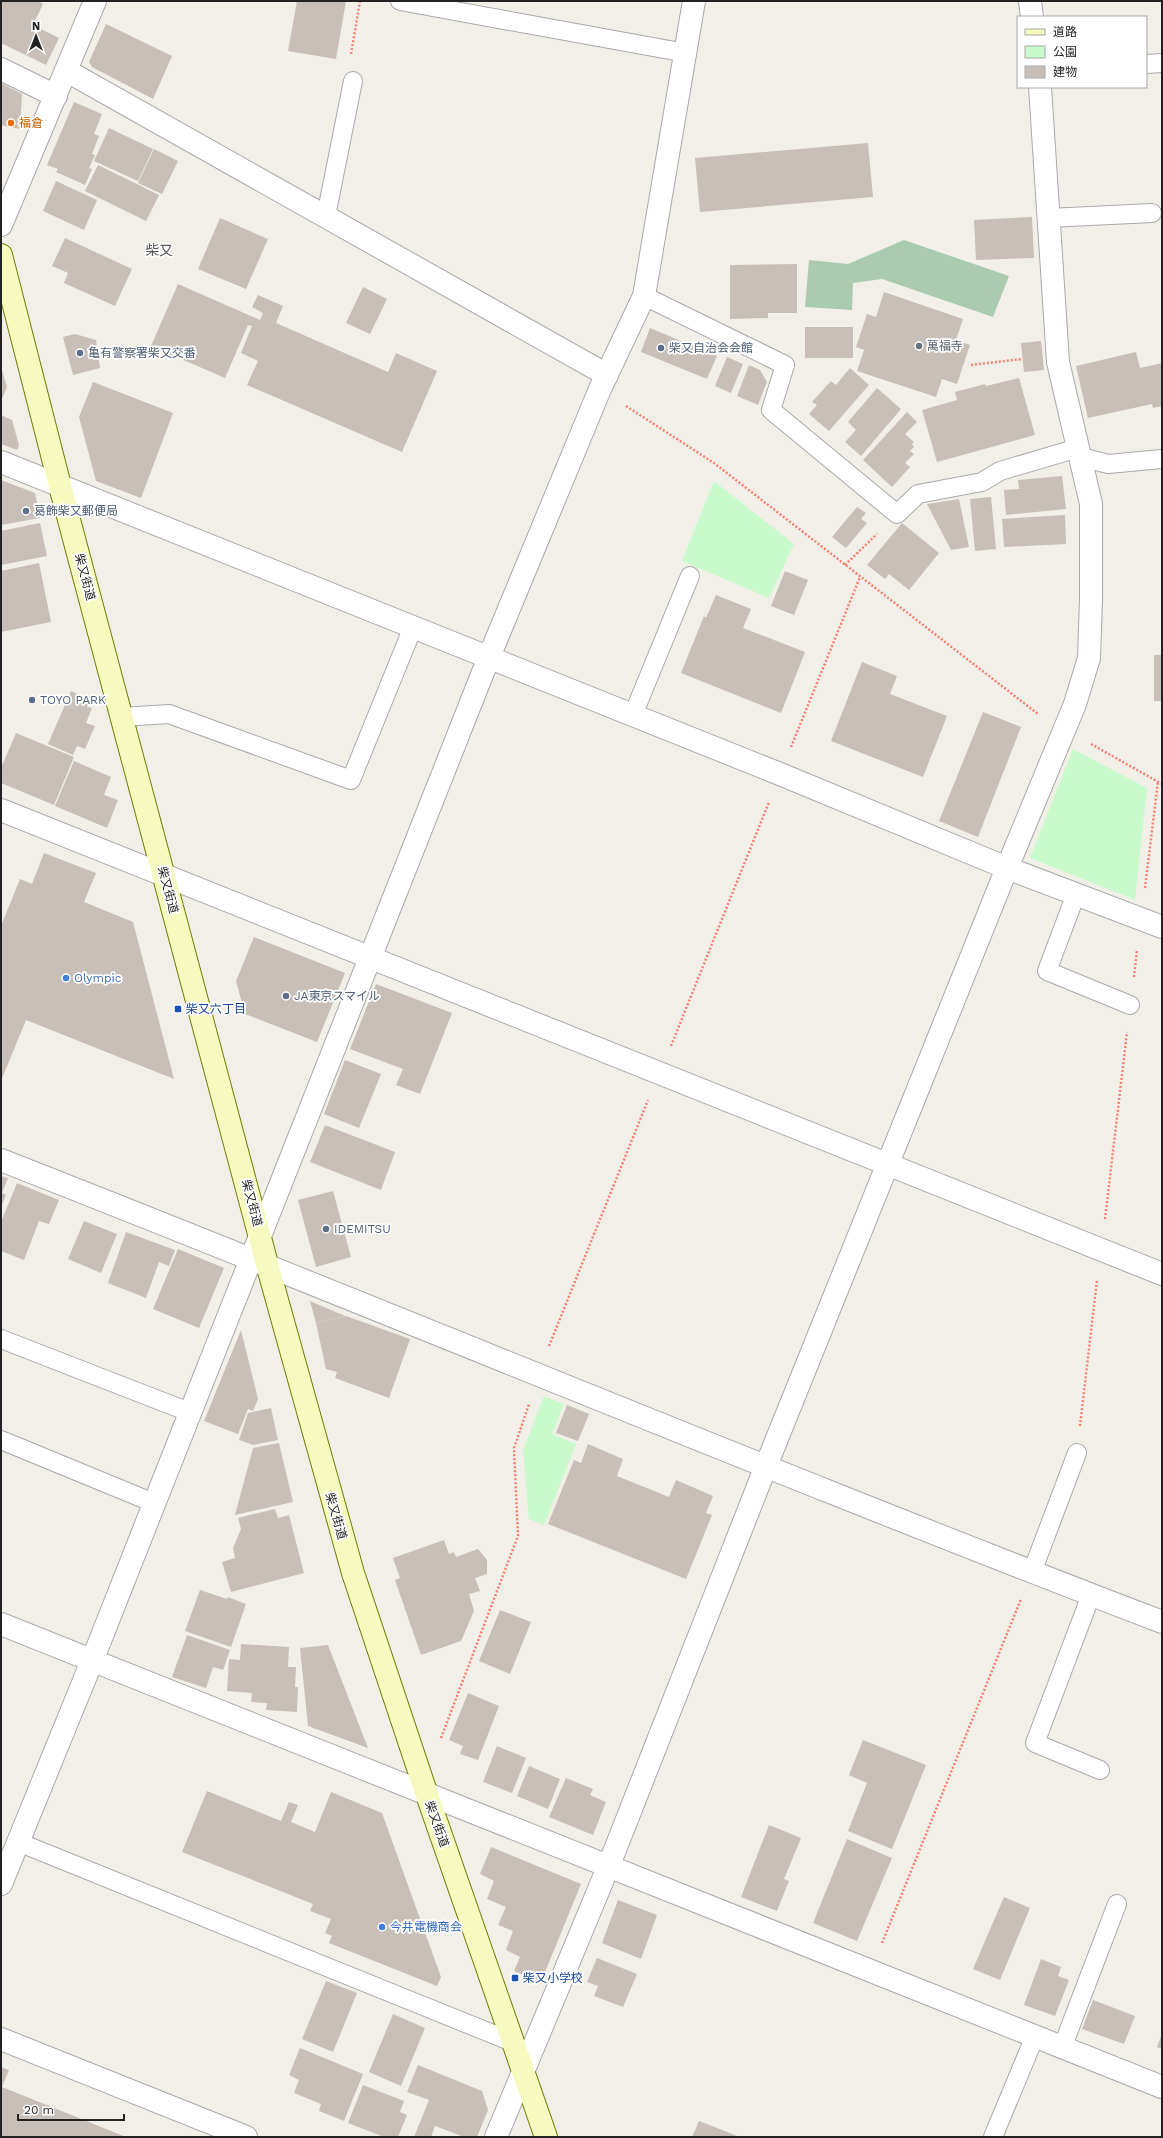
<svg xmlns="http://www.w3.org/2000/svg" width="1163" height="2138" font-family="'Work Sans','Noto Sans JP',sans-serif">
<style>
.cemetery{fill:#aacbaf}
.park{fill:#c8facc}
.building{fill:#c7bfb8}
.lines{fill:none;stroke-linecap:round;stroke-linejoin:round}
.service-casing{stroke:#a9a9a9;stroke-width:20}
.minor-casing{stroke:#a9a9a9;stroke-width:24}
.secondary-casing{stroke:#707d05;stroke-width:24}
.path{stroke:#fa8072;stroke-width:2.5;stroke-dasharray:2 2;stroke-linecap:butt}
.service{stroke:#fff;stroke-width:18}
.minor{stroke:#fff;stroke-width:22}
.secondary{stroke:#f7fabf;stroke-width:22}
.food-dot{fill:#e8710a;stroke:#fff;stroke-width:1.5}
.worship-dot{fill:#6b7280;stroke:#fff;stroke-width:1.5}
.service-dot{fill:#5c6f8a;stroke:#fff;stroke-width:1.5}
.shop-dot{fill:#3f7fe0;stroke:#fff;stroke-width:1.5}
.transit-dot{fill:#1a4fb4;stroke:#fff;stroke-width:1.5}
.labels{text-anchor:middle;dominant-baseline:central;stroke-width:3.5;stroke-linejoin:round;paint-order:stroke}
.food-label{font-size:12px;fill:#c56008;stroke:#fff;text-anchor:start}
.worship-label{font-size:12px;fill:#5b616d;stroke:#fff;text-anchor:start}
.service-label{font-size:12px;fill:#4e5e75;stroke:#fff;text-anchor:start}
.street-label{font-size:12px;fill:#222;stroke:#fff}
.shop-label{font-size:12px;fill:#366cbe;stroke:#fff;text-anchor:start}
.transit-label{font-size:12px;fill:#164399;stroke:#fff;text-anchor:start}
.quarter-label{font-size:14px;fill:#555;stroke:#fff}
</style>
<rect width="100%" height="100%" fill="#f2efe9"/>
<!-- cemetery -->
<path class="cemetery" d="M904,240L1009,276L993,317L882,279L853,283L852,310L805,307L809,260L848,264Z"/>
<!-- park -->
<g class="park">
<path d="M714,481L794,544L769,598L682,561Z"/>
<path d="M1073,749L1147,788L1135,900L1030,858Z"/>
<path d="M544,1396L564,1404L552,1434L576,1444L544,1525L529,1519L523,1450Z"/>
</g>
<!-- building -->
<g class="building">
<path d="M1,1H39L43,4L33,25L59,38L46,65L1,43Z"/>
<path d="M297,1H346L336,59L288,51Z"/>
<path d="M106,24L172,56L153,99L92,67L89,62Z"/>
<path d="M1,83L22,94L20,129L1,125Z"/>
<path d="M74,102L102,114L94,134L99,136L92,154L95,155L89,168L92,169L85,185L56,172L58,169L47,165Z"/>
<path d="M109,128L153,149L138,181L94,161Z"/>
<path d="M868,143L873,197L700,212L695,158Z"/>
<path d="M154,149L178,161L162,194L138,183Z"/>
<path d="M98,165L159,195L146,221L85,191Z"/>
<path d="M56,181L97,200L84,230L43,211Z"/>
<path d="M1032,217L1034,258L976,260L974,220Z"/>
<path d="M220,218L268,239L246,289L198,269Z"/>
<path d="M65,238L132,269L115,306L64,283L68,273L52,266Z"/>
<path d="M797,264V313H768V318L730,319V265Z"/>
<path d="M178,284L260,320L263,313L252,307L258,295L283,306L276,323L388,372L396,353L437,371L402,452L247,385L258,361L241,353L252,326L248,325L225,378L151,346Z"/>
<path d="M363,287L387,299L370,334L346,323Z"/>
<path d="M884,292L963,319L956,340L970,345L957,384L942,379L936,397L857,371L864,350L856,347L867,314L876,317Z"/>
<rect x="805" y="327" width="48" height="31"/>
<path d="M650,328L717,356L707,379L641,352Z"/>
<path d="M75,334L96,340L100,368L73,375L63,337Z"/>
<path d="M1041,341L1044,370L1024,372L1021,343Z"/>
<path d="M1136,352L1140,368L1162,363V406L1153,408L1152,404L1088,418L1076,366Z"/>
<path d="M727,357L743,364L731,393L715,386Z"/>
<path d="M749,365L760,370L767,382L758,405L737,396Z"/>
<path d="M1,367L7,387L1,401Z"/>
<path d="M850,368L869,385L829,431L809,414L817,405L812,402L831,381L836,385Z"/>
<path d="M1019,378L1035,435L937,462L922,410L957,400L955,392L985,384L986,386Z"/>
<path d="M93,382L173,413L141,498L96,481L79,417Z"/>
<path d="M877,388L901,409L861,456L845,442L856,430L848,422Z"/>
<path d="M907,412L917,422L905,434L914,442L912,444L914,447L910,451L914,454L905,463L910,467L892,487L863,460Z"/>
<path d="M1,415L12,420L19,445L17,450L1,444Z"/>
<path d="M1062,476L1066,509L1006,515L1004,490L1019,489L1018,480Z"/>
<path d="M1,480L35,493L40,518L1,525Z"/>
<path d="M991,497L996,549L975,551L970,499Z"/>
<path d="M959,499L969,547L951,550L927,504Z"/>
<path d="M857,507L866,513L861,519L867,523L846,548L832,537Z"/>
<path d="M1065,515L1066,544L1004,547L1002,519Z"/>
<path d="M40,523L47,556L1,565V531Z"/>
<path d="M902,523L939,553L909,590L889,574L885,579L867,565Z"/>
<path d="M39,563L51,622L1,632V571Z"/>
<path d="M785,571L808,580L794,615L771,606Z"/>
<path d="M716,595L751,609L743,628L805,652L781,713L681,673L704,616L706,618Z"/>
<rect x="1154" y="655" width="8" height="46"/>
<path d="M862,662L897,676L890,694L947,716L923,777L831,741Z"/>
<path d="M71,691L90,700L87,707L92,708L86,723L95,726L85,749L77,746L73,755L48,744Z"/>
<path d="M983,712L1021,727L978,837L939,821Z"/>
<path d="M16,733L74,757L54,805L1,783V768Z"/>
<path d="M74,761L111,777L104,795L118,800L107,828L55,806Z"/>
<path d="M44,853L96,873L84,902L133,922L174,1079L26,1020L1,1081V926L20,879L32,884Z"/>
<path d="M254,937L345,973L317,1042L245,1014L236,981Z"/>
<path d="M376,984L452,1013L420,1094L396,1085L403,1069L350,1049Z"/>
<path d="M345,1060L381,1074L359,1128L324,1114Z"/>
<path d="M325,1125L395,1152L381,1190L310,1162Z"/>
<path d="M1,1176L8,1178L2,1193L6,1195L1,1207Z"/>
<path d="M17,1183L59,1200L49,1224L39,1221L24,1260L1,1251V1222Z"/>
<path d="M333,1191L351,1257L316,1267L298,1200Z"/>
<path d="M84,1221L117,1234L101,1273L68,1259Z"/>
<path d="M126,1232L175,1250L169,1266L159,1262L146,1298L108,1283Z"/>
<path d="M178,1249L224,1268L199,1328L153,1309Z"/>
<path d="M310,1301L345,1316L316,1323Z"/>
<path d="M346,1316L410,1339L389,1398L335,1378L337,1372L326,1369L316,1323Z"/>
<path d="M241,1330L258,1399L253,1411L248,1409L238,1434L204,1421Z"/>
<path d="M567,1405L589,1414L578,1441L556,1433Z"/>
<path d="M271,1408L278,1440L253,1445L239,1440L248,1413Z"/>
<path d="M279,1443L293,1502L235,1515L253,1448Z"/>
<path d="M588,1444L623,1459L617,1476L669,1497L676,1480L713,1496L706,1513L712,1515L686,1579L548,1524L574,1460L581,1463Z"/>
<path d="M275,1509L278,1518L289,1515L304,1573L231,1592L222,1562L235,1558L233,1548L241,1529L238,1518Z"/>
<path d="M444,1540L449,1554L454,1552L456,1557L478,1549L487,1560V1574L475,1578L480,1591L469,1594L474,1611L461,1641L421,1655L395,1580L400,1578L393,1558Z"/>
<path d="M200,1590L227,1599L228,1597L246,1604L231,1647L185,1631Z"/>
<path d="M500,1610L531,1622L510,1674L479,1661Z"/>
<path d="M187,1635L230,1650L223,1670L213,1667L206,1688L172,1677Z"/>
<path d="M241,1644L289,1647L288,1667H296L295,1687H298L297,1712L266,1710L267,1703L251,1702L252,1693L227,1691L229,1659L240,1660Z"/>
<path d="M328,1645L368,1748L308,1726L300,1648Z"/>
<path d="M468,1693L499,1706L478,1760L460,1754L463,1746L449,1740Z"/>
<path d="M863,1740L926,1765L892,1849L848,1831L867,1783L849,1775Z"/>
<path d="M497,1746L526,1758L512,1793L483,1782Z"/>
<path d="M529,1766L560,1779L548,1809L517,1796Z"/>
<path d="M566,1778L593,1789L590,1795L606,1802L593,1835L549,1817Z"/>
<path d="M207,1791L281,1821L289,1802L298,1805L291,1822L315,1832L331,1792L382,1813L441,1977L437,1986L329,1943L332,1936L325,1933L331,1919L310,1911L313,1904L182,1852Z"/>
<path d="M769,1825L801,1838L784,1879L789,1881L777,1911L741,1897Z"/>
<path d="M847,1839L892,1858L857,1941L813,1923Z"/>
<path d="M491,1847L581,1884L541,1982L514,1971L520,1957L506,1950L513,1931L498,1925L506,1907L487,1899L494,1881L480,1874Z"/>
<path d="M1004,1897L1030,1908L1000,1980L973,1969Z"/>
<path d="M618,1900L657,1915L641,1959L602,1943Z"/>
<path d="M597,1958L637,1974L623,2007L594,1996L598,1986L587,1982Z"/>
<path d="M1041,1959L1061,1967L1058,1976L1069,1980L1055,2016L1024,2005Z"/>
<path d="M326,1981L357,1993L333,2052L302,2039Z"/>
<path d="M1093,2000L1135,2016L1124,2044L1082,2029Z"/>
<path d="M393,2014L425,2028L401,2086L369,2072Z"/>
<path d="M1162,2034V2049L1157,2047Z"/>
<path d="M300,2048L363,2074L344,2121L319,2111L321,2104L294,2093L299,2080L289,2075Z"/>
<path d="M418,2065L482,2091L488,2110L477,2137H464L435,2126L431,2137H414L429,2100L407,2092Z"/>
<path d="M1,2067L9,2070L2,2087L126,2137H1Z"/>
<path d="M363,2085L404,2101L400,2112L407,2115L398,2137H384L348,2123Z"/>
<path d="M699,2121L740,2137H692Z"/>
</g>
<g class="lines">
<defs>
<g id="service">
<path d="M400,1L686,53"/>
<path d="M1146,64L1162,63"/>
<path d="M326,216L353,81"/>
<path d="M1048,218L1152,213"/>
<path d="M644,296L785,365L771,410L897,514L918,494L982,482L1000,471L1078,448"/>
<path d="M1081,457L1108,464L1162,459"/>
<path d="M633,715L690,576"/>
<path d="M122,717L169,714L351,780L413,627"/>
<path d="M1076,894L1047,971L1130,1005"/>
<path d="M1,1339L189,1412"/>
<path d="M1,1440L154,1503"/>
<path d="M1032,1572L1077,1453"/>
<path d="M1091,1595L1035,1743L1100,1770"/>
<path d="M18,1842L515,2043"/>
<path d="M1062,2048L1117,1904"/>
<path d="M993,2137L1035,2036"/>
</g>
<g id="minor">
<path d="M1030,1L1032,17"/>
<path d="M1,69L56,96"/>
<path d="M67,71L607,375"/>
<path d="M1,225L95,1"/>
<path d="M1,462L780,774L1007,868L1162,927"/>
<path d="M1,810L1162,1274"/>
<path d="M1,1160C389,1312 773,1473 1162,1622"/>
<path d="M1,1624L1162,2087"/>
<path d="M1,1884L92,1661L489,657L600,389L644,296L694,1"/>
<path d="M1,2039L246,2137"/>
<path d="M496,2137L609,1865L766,1466L1007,868L1075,704L1089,658L1091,599V504L1058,362L1040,87"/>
</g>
<path id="secondary" d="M1,255L60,486L267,1264L353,1573L426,1792L546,2137"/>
</defs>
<!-- service casing -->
<use href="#service" class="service-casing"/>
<!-- minor casing -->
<use href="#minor" class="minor-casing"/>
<!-- secondary casing -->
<use href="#secondary" class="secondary-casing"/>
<!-- path -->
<g class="path">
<path d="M351,54L360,1"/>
<path d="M971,365L1022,359"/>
<path d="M626,406L714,463L1038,714"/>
<path d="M845,565L877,534"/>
<path d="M1091,744L1162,784"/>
<path d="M791,747L860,577"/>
<path d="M1145,888L1158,781"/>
<path d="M1134,977L1137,950"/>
<path d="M671,1046L769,802"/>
<path d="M1105,1219L1127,1032"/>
<path d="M549,1346L648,1100"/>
<path d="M1080,1426L1097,1280"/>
<path d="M441,1738L518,1536L514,1448L529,1404"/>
<path d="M882,1943L1021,1599"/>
</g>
<!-- service -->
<use href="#service" class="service"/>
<!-- minor -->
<use href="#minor" class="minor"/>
<!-- secondary -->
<use href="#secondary" class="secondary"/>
</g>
<!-- markers -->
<circle class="food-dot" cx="11" cy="123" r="4"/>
<circle class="worship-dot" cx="919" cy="346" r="4"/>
<g class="service-dot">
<circle cx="661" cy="348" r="4"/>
<circle cx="80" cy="353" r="4"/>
<circle cx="26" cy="511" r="4"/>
<circle cx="32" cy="700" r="4"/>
<circle cx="286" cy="996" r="4"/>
<circle cx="326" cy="1229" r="4"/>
</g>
<g class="shop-dot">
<circle cx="66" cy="978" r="4"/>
<circle cx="382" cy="1927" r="4"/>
</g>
<g class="transit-dot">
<rect x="174" y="1005" width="8" height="8" rx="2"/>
<rect x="511" y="1974" width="8" height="8" rx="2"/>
</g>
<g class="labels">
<!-- food labels -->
<g class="food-label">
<text x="19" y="123">福倉</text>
</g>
<!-- worship labels -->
<g class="worship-label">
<text x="927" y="346">萬福寺</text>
</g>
<!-- service labels -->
<g class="service-label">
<text x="669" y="348">柴又自治会会館</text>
<text x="88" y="353">亀有警察署柴又交番</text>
<text x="34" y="511">葛飾柴又郵便局</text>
<text x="40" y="700">TOYO PARK</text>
<text x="294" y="996">JA東京スマイル</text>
<text x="334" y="1229">IDEMITSU</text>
</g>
<!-- street labels -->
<g class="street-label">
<text transform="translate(85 577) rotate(75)">柴又街道</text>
<text transform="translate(168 890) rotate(75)">柴又街道</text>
<text transform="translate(252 1203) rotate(75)">柴又街道</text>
<text transform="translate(336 1516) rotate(74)">柴又街道</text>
<text transform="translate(437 1824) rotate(70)">柴又街道</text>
</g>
<!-- shop labels -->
<g class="shop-label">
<text x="74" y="978">Olympic</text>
<text x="390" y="1927">今井電機商会</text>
</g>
<!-- transit labels -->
<g class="transit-label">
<text x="186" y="1009">柴又六丁目</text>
<text x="523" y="1978">柴又小学校</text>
</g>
<!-- quarter labels -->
<g class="quarter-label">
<text x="159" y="250">柴又</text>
</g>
</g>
<!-- border -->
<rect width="1163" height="2138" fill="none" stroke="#222222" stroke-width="4"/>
<!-- legend -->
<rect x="1017" y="16" width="130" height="72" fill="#ffffff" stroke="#a7a7a7"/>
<rect x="1025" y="29" width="20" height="6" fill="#f7fabf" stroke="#a7a7a7"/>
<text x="1053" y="36" font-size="12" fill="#222222">道路</text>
<rect x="1025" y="46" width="20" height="12" fill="#c8facc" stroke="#a7a7a7"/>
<text x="1053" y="56" font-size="12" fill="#222222">公園</text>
<rect x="1025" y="66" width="20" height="12" fill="#c7bfb8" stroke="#a7a7a7"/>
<text x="1053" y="76" font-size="12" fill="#222222">建物</text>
<!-- north arrow -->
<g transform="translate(36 36)" stroke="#ffffff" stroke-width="3" paint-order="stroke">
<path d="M0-3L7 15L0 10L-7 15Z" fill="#222222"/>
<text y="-6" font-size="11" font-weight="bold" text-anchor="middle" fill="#222222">N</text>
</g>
<!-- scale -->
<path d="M18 2114v6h106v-6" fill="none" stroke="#222222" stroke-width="2"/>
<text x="24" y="2114" font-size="12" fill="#222222" stroke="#ffffff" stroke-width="3" paint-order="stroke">20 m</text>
</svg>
